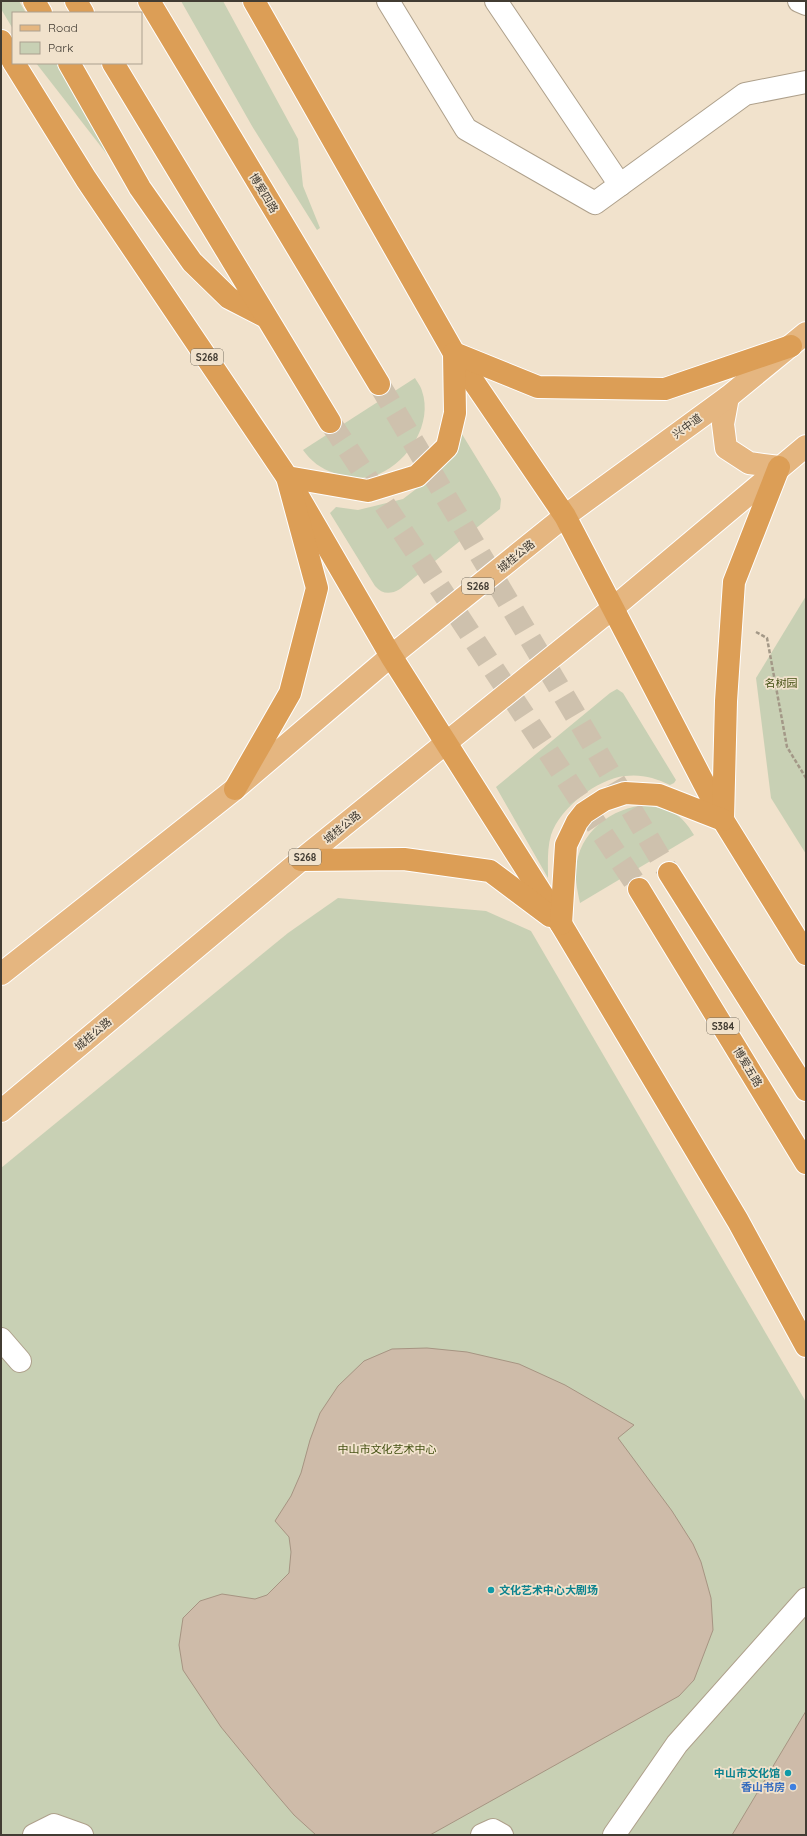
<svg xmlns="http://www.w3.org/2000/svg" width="807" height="1836" font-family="Quicksand,'Noto Sans SC',sans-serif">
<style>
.green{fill:#c8d0b4}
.building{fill:#cebba9;stroke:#a69482}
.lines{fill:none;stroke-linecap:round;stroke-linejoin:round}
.trunk-tunnel{stroke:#cec1ad;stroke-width:22;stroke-dasharray:22 11;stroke-linecap:butt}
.minor-casing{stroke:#aea08b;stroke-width:24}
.primary-casing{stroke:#fff;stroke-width:24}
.trunk-casing{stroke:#fff;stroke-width:24}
.path{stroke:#a39887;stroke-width:2.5;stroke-dasharray:4 2;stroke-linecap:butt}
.minor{stroke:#fff;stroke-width:22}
.primary{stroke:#e5b680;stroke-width:22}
.trunk{stroke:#dc9e56;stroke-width:22}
.culture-dot{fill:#0f9aa8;stroke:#f1e2cc;stroke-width:1.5}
.shop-dot{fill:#3f7fe0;stroke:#f1e2cc;stroke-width:1.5}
.labels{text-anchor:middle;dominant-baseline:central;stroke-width:3.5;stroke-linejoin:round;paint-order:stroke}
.shield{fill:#f1e2cc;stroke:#766e61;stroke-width:1}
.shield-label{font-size:10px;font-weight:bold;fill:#423c33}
.street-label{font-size:11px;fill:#423c33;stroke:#f1e2cc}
.park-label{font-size:11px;fill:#455114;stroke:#f1e2cc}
.culture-label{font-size:11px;font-weight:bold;fill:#0d838f;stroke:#f1e2cc;text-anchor:start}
.shop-label{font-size:11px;font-weight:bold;fill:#366cbe;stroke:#f1e2cc;text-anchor:end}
</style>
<rect width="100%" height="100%" fill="#f1e2cc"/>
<!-- green -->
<g class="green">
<path d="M1,1H19L26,13H13V29L1,9Z"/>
<path d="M181,1H223L298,139L303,186L320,228L317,230L252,126Z"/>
<path d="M36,63H56L120,171Z"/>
<path d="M415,378C417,382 421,386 422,391C433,423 409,461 379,474C366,480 348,478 334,473C321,469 311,461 303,450Z"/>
<path d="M457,426L498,493L501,499L500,509L400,589C390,595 382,594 375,586L330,513L336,507L358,510L403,499L428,480Z"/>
<path d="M806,596V854L771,798L756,678Z"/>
<path d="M617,689L623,693L676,780L674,783L670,785C655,778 642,774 625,776C597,779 560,808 551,835C547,849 548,864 548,878L496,787L610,693Z"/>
<path d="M647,805C672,811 680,812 694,835L580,903C578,893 575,881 576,870C578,832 612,807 647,805Z"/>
<path d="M338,898L486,911L531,931L806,1402V1835H1V1168L288,933Z"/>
</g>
<!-- building -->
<g class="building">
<path d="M427,1348L467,1352L519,1364L565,1385L634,1425L618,1438L672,1511L693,1544L701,1562L711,1598L713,1630L694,1680L679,1696L430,1835H316L294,1815L270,1787L221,1727L183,1670L179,1645L183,1618L200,1601L222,1594L255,1599L267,1595L289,1573L291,1552L289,1537L275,1521L291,1496L301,1473L310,1440L320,1413L338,1386L364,1361L392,1349Z"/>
<path d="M806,1711V1835H732Z"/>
</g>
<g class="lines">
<!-- trunk-tunnel -->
<g class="trunk-tunnel">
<path d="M379,384L669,873"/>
<path d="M330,422L639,889"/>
</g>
<defs>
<g id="minor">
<path d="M388,1L466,129L595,203L745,94L806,82"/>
<path d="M496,1L620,185"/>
<path d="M799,1L806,4"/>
<path d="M1,1339L20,1361"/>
<path d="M34,1835L54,1825L82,1835"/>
<path d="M482,1835L493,1830L502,1835"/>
<path d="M614,1835L677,1744L806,1599"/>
</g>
<g id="primary">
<path d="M728,397L723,424L726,448L749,463L779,467"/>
<path d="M1,974L235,789L391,656L565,516L728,397L806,333"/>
<path d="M1,1111L301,860L613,608L806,446"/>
</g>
<g id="trunk">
<path d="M34,1L41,13"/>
<path d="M76,1L83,13"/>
<path d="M149,1L379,384"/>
<path d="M254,1L454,353L565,516L723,820L806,954"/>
<path d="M1,41L13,61"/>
<path d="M14,63L86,179L287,477L391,656L561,924L738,1221L806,1346"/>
<path d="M69,63L140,188L192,262L229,298L266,317"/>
<path d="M113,63L330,422"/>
<path d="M235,789L290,693L317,588L287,477L368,491L417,476L447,447L455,413L454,353L538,387L665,389L791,346"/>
<path d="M723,819L726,701L734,582L779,467"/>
<path d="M301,860L404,859L490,871L550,916"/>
<path d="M669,873L806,1090"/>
<path d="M639,889L806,1163"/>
<path d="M561,924L566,845L577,822L584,813L604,800L625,793L659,795L723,820"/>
</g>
</defs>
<!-- minor casing -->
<use href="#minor" class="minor-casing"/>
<!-- primary casing -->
<use href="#primary" class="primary-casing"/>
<!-- trunk casing -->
<use href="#trunk" class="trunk-casing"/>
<!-- path -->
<path class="path" d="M756,632L767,638L787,747L806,778"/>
<!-- minor -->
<use href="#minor" class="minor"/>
<!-- primary -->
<use href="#primary" class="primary"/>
<!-- trunk -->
<use href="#trunk" class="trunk"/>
</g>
<!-- markers -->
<g class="culture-dot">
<circle cx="491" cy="1590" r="4"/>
<circle cx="788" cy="1773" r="4"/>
</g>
<circle class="shop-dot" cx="793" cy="1787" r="4"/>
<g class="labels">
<!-- shield labels -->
<g class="shield">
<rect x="191" y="349" width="32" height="16" rx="3"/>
<rect x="462" y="578" width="32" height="16" rx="3"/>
<rect x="289" y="849" width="32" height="16" rx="3"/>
<rect x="707" y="1018" width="32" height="16" rx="3"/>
</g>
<g class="shield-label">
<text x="207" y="357">S268</text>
<text x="478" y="586">S268</text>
<text x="305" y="857">S268</text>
<text x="723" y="1026">S384</text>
</g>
<!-- street labels -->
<g class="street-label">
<text transform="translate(264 193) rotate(59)">博爱四路</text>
<text transform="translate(687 426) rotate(-36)">兴中道</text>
<text transform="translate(516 556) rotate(-39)">城桂公路</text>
<text transform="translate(342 827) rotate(-39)">城桂公路</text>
<text transform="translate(93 1034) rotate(-40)">城桂公路</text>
<text transform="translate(748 1067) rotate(59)">博爱五路</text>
</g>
<!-- park labels -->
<g class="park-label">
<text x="781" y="683">名树园</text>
<text x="387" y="1449">中山市文化艺术中心</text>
</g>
<!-- culture labels -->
<g class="culture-label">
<text x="499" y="1590">文化艺术中心大剧场</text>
<text x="780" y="1773" text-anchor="end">中山市文化馆</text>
</g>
<!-- shop labels -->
<g class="shop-label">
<text x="785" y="1787">香山书房</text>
</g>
</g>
<!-- border -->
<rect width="807" height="1836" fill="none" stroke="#423c33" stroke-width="4"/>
<!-- legend -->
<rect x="12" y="12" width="130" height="52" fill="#f1e2cc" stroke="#aba08f"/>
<rect x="20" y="25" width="20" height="6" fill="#e5b680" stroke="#aba08f"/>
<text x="48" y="32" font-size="12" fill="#423c33">Road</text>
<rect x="20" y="42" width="20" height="12" fill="#c8d0b4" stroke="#aba08f"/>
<text x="48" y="52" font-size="12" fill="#423c33">Park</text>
</svg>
